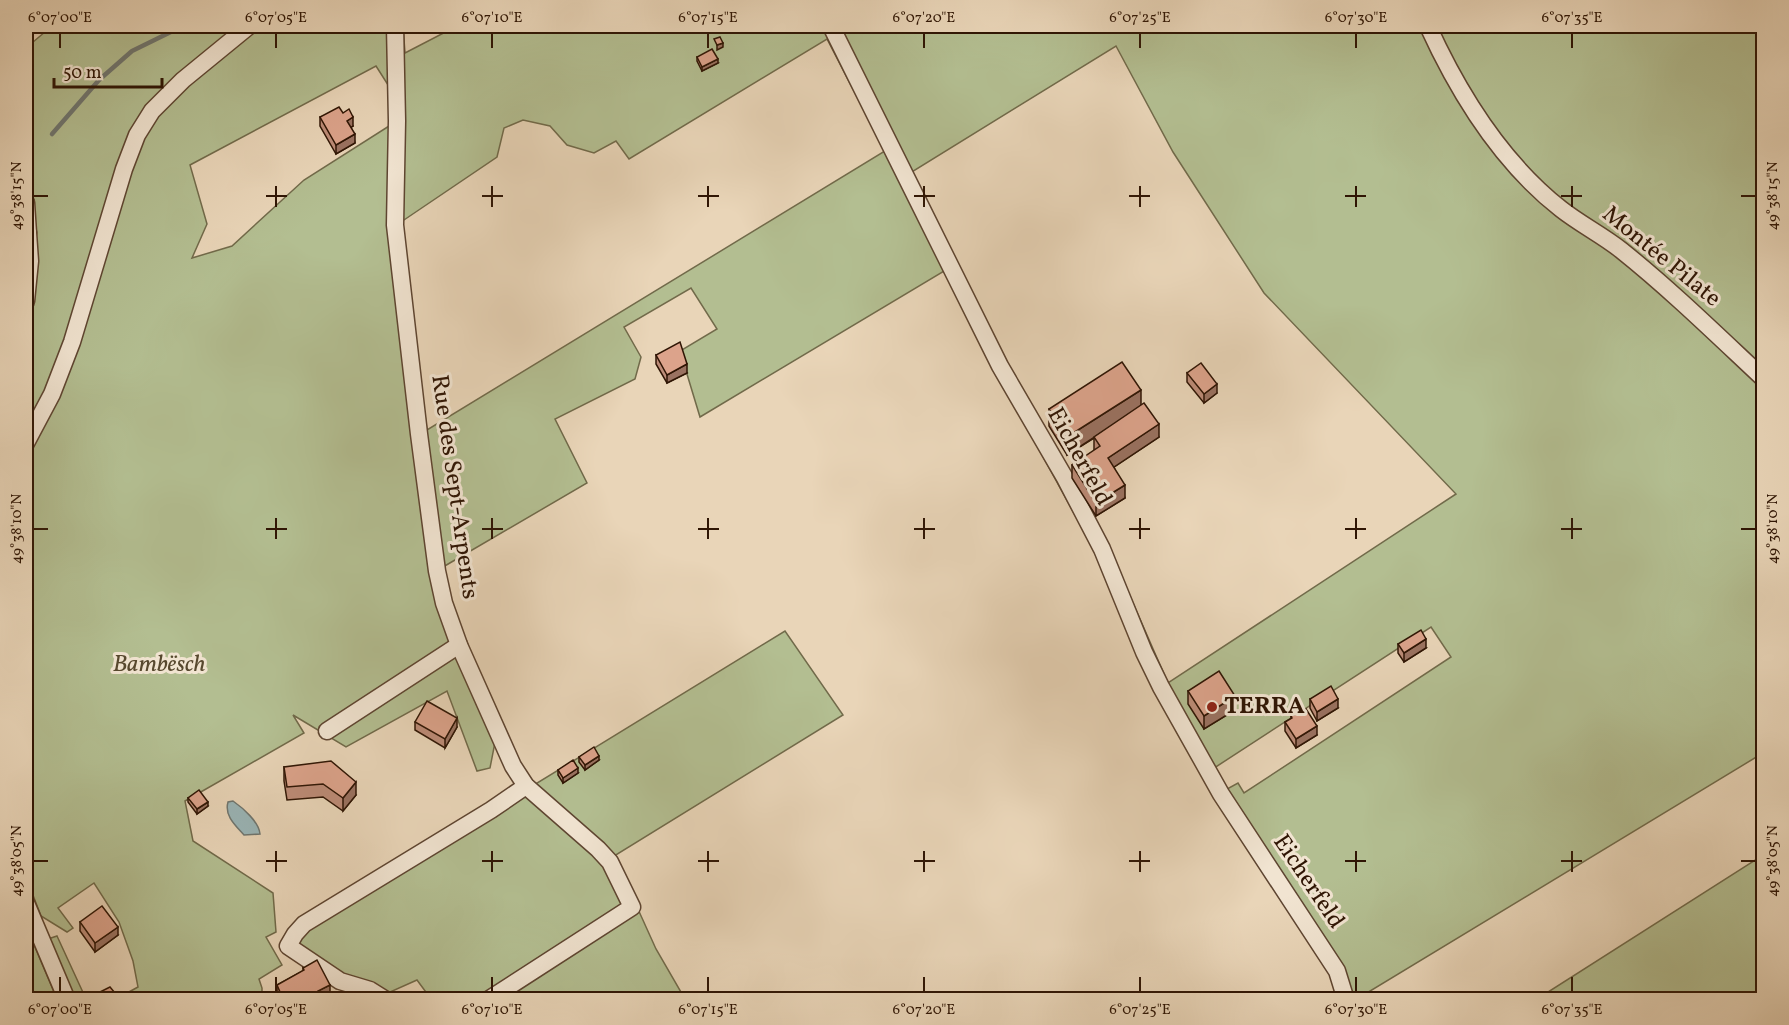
<svg xmlns="http://www.w3.org/2000/svg" width="1789" height="1025" font-family="Vollkorn,serif">
<style>
.green{fill:#b3be91;stroke:#716a4a;stroke-width:1.5;fill-rule:evenodd}
.water{fill:#9ab6b8;stroke:#6f7670;stroke-width:1.5}
.lines{fill:none;stroke-linecap:round;stroke-linejoin:round}
.stream{stroke:#6f7670;stroke-width:4.5}
.minor-casing{stroke:#5e4531;stroke-width:19}
.minor{stroke:#f1e4d1;stroke-width:16}
.wall{fill:#bd8c78;stroke:#2f1504;stroke-width:1.5}
.shaded-wall{fill:#9a7261;stroke:#2f1504;stroke-width:1.5}
.building{fill:#dca38b;stroke:#2f1504;stroke-width:1.5}
.ticks{fill:none;stroke:#2f1504;stroke-width:2}
.poi-dot{fill:#8f2418;stroke:#f1e4d1;stroke-width:2}
.labels{text-anchor:middle;dominant-baseline:central;stroke-width:6;stroke-linejoin:round;paint-order:stroke}
.street-label{font-size:24px;fill:#2f1504;stroke:#f1e4d1}
.park-label{font-size:24px;font-style:italic;fill:#57482e;stroke:#f1e4d1}
.poi-label{font-size:24px;font-weight:bold;fill:#2f1504;stroke:#f1e4d1;text-anchor:start}
.neatline{fill:none;stroke:#2f1504;stroke-width:2}
.ticks-label{font-size:15px;text-anchor:middle;fill:#2f1504}
</style>
<rect width="100%" height="100%" fill="#e9d5b8"/>
<filter id="stains"><feTurbulence type="fractalNoise" baseFrequency=".00333" numOctaves="4"/><feColorMatrix values="0 0 0 0 .2 0 0 0 0 .09 0 0 0 0 .02 0 0 0 .5 -.17"/></filter>
<radialGradient id="worn" r=".72"><stop offset=".6" stop-color="#630" stop-opacity="0"/><stop offset="1" stop-color="#630" stop-opacity=".3"/></radialGradient>
<!-- green -->
<g class="green">
<path d="M52,26H403L405,53L457,26H1763V753L1357,999H1339L1330,974L1319,955L1210,790L1155,691L1138,655L1092,546L991,362L944,271L700,417L680,351L717,329L691,288L624,327L641,357L635,379L555,419L587,483L443,567L449,601L464,642L519,763L534,785L785,631L843,715L614,856L656,949L685,999H431L417,980L388,993L342,974L302,948L295,934L304,924L491,810L521,789L496,737L490,768L477,771L447,691L346,747L293,715L304,733L185,801L193,841L273,893L276,932L266,937L282,965L259,979L262,988V999H116L138,987L133,961L119,922L94,883L58,908L73,928L67,932L41,916L26,877V48ZM827,39L885,151L427,430L405,265L401,222L497,157L504,128L523,120L550,126L567,145L594,153L616,141L629,159ZM1116,46L1173,152L1264,293L1456,494L1168,683L1108,546L1101,549L1065,478L1002,369L1006,365L910,173ZM376,66L397,99V121L304,180L232,246L192,258L207,224L190,165ZM1431,627L1451,657L1244,793L1238,783L1220,793L1208,772Z"/>
<path d="M1763,855V999H1537Z"/>
<path d="M26,926L57,999H26Z"/>
<path d="M57,936L86,999H74L48,939Z"/>
</g>
<!-- water -->
<path class="water" d="M233,801C243,808 259,822 260,834L244,835C236,826 224,816 228,802Z"/>
<g class="lines">
<!-- stream -->
<path class="stream" d="M52,134L99,80L132,51L183,26"/>
<defs>
<g id="minor">
<path d="M395,26L397,121L395,225L419,434L437,571L444,603L459,645L513,766L526,786L598,849L610,862L632,907L488,1000"/>
<path d="M831,26L1000,366L1065,478L1102,549L1144,652L1161,687L1221,794L1337,971L1346,1000"/>
<path d="M1428,26C1459,94 1501,162 1561,209C1580,224 1602,235 1621,250C1671,290 1717,335 1764,379"/>
<path d="M26,203L28,233"/>
<path d="M26,230L28,233L30,261L26,301"/>
<path d="M26,443L52,394L72,342L124,169L137,135L152,111L183,80L249,26"/>
<path d="M327,731L459,645"/>
<path d="M26,903L67,1000"/>
<path d="M386,1000L370,990L340,981L288,946L295,934L304,924L491,810L526,786"/>
</g>
</defs>
<!-- minor casing -->
<use href="#minor" class="minor-casing"/>
<!-- minor -->
<use href="#minor" class="minor"/>
</g>
<!-- wall -->
<g class="wall">
<path d="M697,57L718,63L702,71L697,61Z"/>
<path d="M343,113L353,126L351,127L355,143L336,154L320,126V117Z"/>
<path d="M656,355L687,373L667,383L656,364Z"/>
<path d="M1187,373L1217,393L1204,403L1187,382Z"/>
<path d="M1141,405L1159,437L1114,467L1125,498L1096,516L1072,478V465L1094,451V438L1067,455L1049,426V409Z"/>
<path d="M1398,644L1426,648L1404,662L1398,653Z"/>
<path d="M1188,691L1235,710L1204,729L1188,704Z"/>
<path d="M1310,699L1338,708L1317,721L1310,708Z"/>
<path d="M1291,716L1317,735L1296,748L1285,731V722L1291,719Z"/>
<path d="M415,722L457,727L445,748L415,730Z"/>
<path d="M579,757L599,760L585,770L579,762Z"/>
<path d="M284,767L356,795L343,811L323,797L287,800L284,781Z"/>
<path d="M558,770L578,773L563,783L558,775Z"/>
<path d="M188,798L208,806L197,814L188,802Z"/>
<path d="M80,922L118,935L95,952L80,931Z"/>
<path d="M303,968L330,998L326,999H274V995L277,993V985L303,971Z"/>
</g>
<!-- shaded-wall -->
<g class="shaded-wall">
<path d="M723,43V47L717,50V45Z"/>
<path d="M718,59V63L702,71V67Z"/>
<path d="M353,117V126L347,130V121Z"/>
<path d="M355,134V143L336,154V145Z"/>
<path d="M687,364V373L667,383V375Z"/>
<path d="M1217,384V393L1204,403V394Z"/>
<path d="M1141,390V407L1067,455V437Z"/>
<path d="M1159,424V437L1108,471V458Z"/>
<path d="M1125,485V498L1096,516V503Z"/>
<path d="M1426,639V648L1404,662V653Z"/>
<path d="M1235,696V710L1204,729V716Z"/>
<path d="M1338,699V708L1317,721V712Z"/>
<path d="M457,718V727L445,748V739Z"/>
<path d="M1317,726V735L1296,748V739Z"/>
<path d="M599,756V760L585,770V765Z"/>
<path d="M578,768V773L563,783V778Z"/>
<path d="M356,782V795L343,811V798Z"/>
<path d="M208,802V806L197,814V809Z"/>
<path d="M118,927V935L95,952V943Z"/>
<path d="M30,981V990L26,992V983Z"/>
<path d="M330,985V998L326,999H318V991Z"/>
</g>
<!-- building -->
<g class="building">
<path d="M720,37L723,43L717,45L714,39Z"/>
<path d="M712,49L718,59L702,67L697,57Z"/>
<path d="M339,107L343,113L349,109L353,117L347,121L355,134L336,145L320,117Z"/>
<path d="M680,342L687,364L667,375L656,355Z"/>
<path d="M1122,362L1141,390L1067,437L1049,409Z"/>
<path d="M1201,363L1217,384L1204,394L1187,373Z"/>
<path d="M1144,403L1159,424L1108,458L1125,485L1096,503L1072,465L1100,446L1094,437Z"/>
<path d="M1421,630L1426,639L1404,653L1398,644Z"/>
<path d="M1219,671L1235,696L1204,716L1188,691Z"/>
<path d="M1331,686L1338,699L1317,712L1310,699Z"/>
<path d="M427,701L457,718L445,739L415,722Z"/>
<path d="M1306,709L1317,726L1296,739L1285,722L1292,718L1291,716Z"/>
<path d="M594,747L599,756L585,765L579,757Z"/>
<path d="M573,760L578,768L563,778L558,770Z"/>
<path d="M331,761L356,782L343,798L323,784L287,787L284,767Z"/>
<path d="M199,790L208,802L197,809L188,798Z"/>
<path d="M102,906L118,927L95,943L80,922Z"/>
<path d="M317,960L330,985L318,991L323,999H308L306,998L301,999H277L274,995L280,992L277,985L304,970L303,968Z"/>
<path d="M26,970L30,981L26,983Z"/>
<path d="M110,987L120,999H89L88,998Z"/>
<path d="M31,994L33,999H26V996Z"/>
</g>
<!-- ticks -->
<path class="ticks" d="M60,33V48M276,33V48M492,33V48M708,33V48M924,33V48M1140,33V48M1356,33V48M1572,33V48M276,186V207M492,186V207M708,186V207M924,186V207M1140,186V207M1356,186V207M1572,186V207M33,196H48M266,196H287M482,196H503M698,196H719M914,196H935M1129,196H1150M1345,196H1366M1561,196H1582M1741,196H1756M276,518V539M492,518V539M708,518V539M924,518V539M1140,518V539M1356,518V539M1572,518V539M33,529H48M266,529H287M482,529H503M698,529H719M914,529H935M1129,529H1150M1345,529H1366M1561,529H1582M1741,529H1756M276,851V872M492,851V872M708,851V872M924,851V872M1140,851V872M1356,851V872M1572,851V872M33,861H48M266,861H287M482,861H503M698,861H719M914,861H935M1129,861H1150M1345,861H1366M1561,861H1582M1741,861H1756M60,977V992M276,977V992M492,977V992M708,977V992M924,977V992M1140,977V992M1356,977V992M1572,977V992"/>
<!-- markers -->
<circle class="poi-dot" cx="1212" cy="707" r="6"/>
<g class="labels">
<!-- street labels -->
<g class="street-label">
<text transform="translate(1661 257) rotate(39)">Montée Pilate</text>
<text transform="translate(1079 457) rotate(61)">Eicherfeld</text>
<text transform="translate(454 487) rotate(82)">Rue des Sept-Arpents</text>
<text transform="translate(1308 882) rotate(56)">Eicherfeld</text>
</g>
<!-- park labels -->
<g class="park-label">
<text x="159" y="665">Bambësch</text>
</g>
<!-- poi labels -->
<g class="poi-label">
<text x="1224" y="707">TERRA</text>
</g>
</g>
<!-- margin -->
<rect width="1789" height="1025" fill="none" stroke="#e9d5b8" stroke-width="66"/>
<!-- scale -->
<path d="M54 78v9h108v-9" fill="none" stroke="#2f1504" stroke-width="3"/>
<text x="63" y="78" font-size="18" fill="#2f1504" stroke="#f1e4d1" stroke-width="4.5" paint-order="stroke">50 m</text>
<rect x="33" y="33" width="1723" height="959" class="neatline"/>
<g class="ticks-label">
<text x="60" y="22">6°07'00"E</text>
<text x="276" y="22">6°07'05"E</text>
<text x="492" y="22">6°07'10"E</text>
<text x="708" y="22">6°07'15"E</text>
<text x="924" y="22">6°07'20"E</text>
<text x="1140" y="22">6°07'25"E</text>
<text x="1356" y="22">6°07'30"E</text>
<text x="1572" y="22">6°07'35"E</text>
<text transform="translate(16 196) rotate(-90)" y="5">49°38'15"N</text>
<text transform="translate(1772 196) rotate(-90)" y="5">49°38'15"N</text>
<text transform="translate(16 529) rotate(-90)" y="5">49°38'10"N</text>
<text transform="translate(1772 529) rotate(-90)" y="5">49°38'10"N</text>
<text transform="translate(16 861) rotate(-90)" y="5">49°38'05"N</text>
<text transform="translate(1772 861) rotate(-90)" y="5">49°38'05"N</text>
<text x="60" y="1014">6°07'00"E</text>
<text x="276" y="1014">6°07'05"E</text>
<text x="492" y="1014">6°07'10"E</text>
<text x="708" y="1014">6°07'15"E</text>
<text x="924" y="1014">6°07'20"E</text>
<text x="1140" y="1014">6°07'25"E</text>
<text x="1356" y="1014">6°07'30"E</text>
<text x="1572" y="1014">6°07'35"E</text>
</g>
<rect width="100%" height="100%" filter="url(#stains)"/>
<rect width="100%" height="100%" fill="url(#worn)"/>
</svg>
